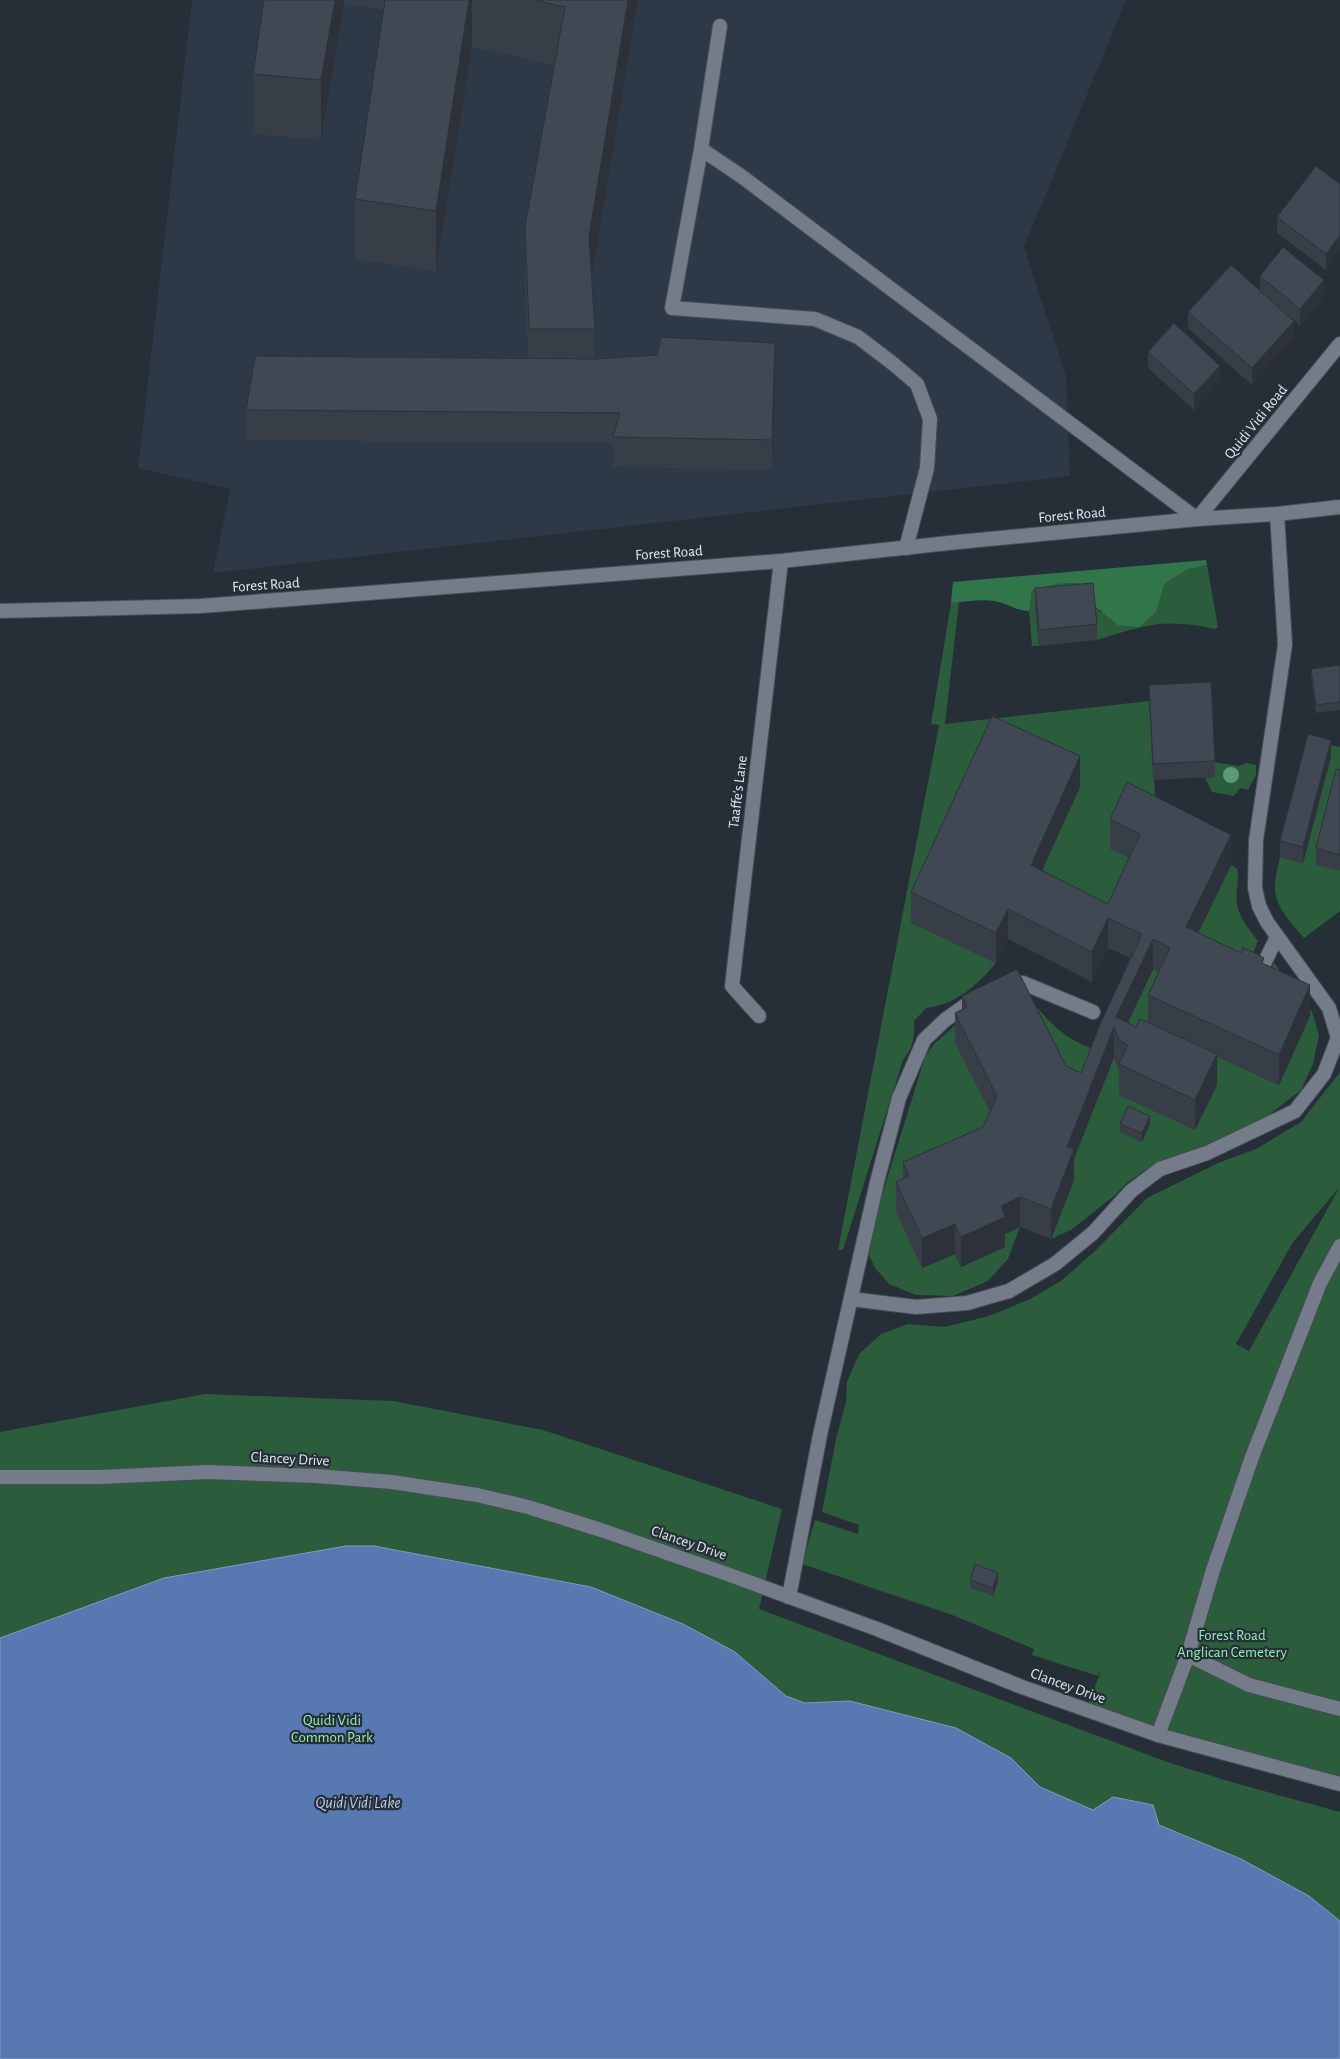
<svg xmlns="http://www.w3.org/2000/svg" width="1340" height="2059" font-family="'Alegreya Sans',sans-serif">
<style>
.built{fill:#2e3947}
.green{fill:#2b5c3c;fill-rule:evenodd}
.forest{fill:#31764b}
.water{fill:#5878b2;stroke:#829ac4}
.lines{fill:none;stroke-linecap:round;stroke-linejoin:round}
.service-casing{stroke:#464d55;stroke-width:16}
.minor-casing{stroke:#464d55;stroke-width:16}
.tertiary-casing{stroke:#464d55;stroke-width:16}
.service{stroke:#737c88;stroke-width:14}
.minor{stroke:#737c88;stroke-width:14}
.tertiary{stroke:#737c88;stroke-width:14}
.tree{fill:#60997a}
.wall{fill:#373e47;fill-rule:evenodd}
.shaded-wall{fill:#2d323a}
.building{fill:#404853;stroke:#2d323a}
.labels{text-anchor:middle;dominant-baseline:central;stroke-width:4.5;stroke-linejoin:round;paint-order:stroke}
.street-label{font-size:15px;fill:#e3e8ef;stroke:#262e38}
.park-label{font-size:15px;fill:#90f0b0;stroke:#262e38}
.water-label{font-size:16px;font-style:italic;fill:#bbceef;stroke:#262e38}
</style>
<rect width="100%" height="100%" fill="#262e38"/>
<!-- built -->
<path class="built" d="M192,0H1126L1024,247L1066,376L1070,476L213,573L230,489L138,468Z"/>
<!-- green -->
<g class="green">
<path d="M1207,565L1218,627L1215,629C1190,623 1164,621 1138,628C1124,631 1111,636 1097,640L1094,606L1100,612H1156L1165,583L1189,569Z"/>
<path d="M1078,583L1081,600L1035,605L1039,646H1032L1029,611L1032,591L1057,584Z"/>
<path d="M959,602L945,724L1149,701V692L1210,686L1149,701L1156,807L1140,864L1108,934L911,922L996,963C977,985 956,1005 926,1008L914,1021C915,1036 913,1048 903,1060L843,1250H838L939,725L931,724L951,603Z"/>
<path d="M1326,744L1340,747V911L1304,938C1293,925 1276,908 1275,890C1274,880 1278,867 1280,857L1303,863L1331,756Z"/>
<path d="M1214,762L1239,766L1246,763L1256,765V775L1248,790L1240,788L1234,796L1212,792L1205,778L1215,777Z"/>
<path d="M1231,865L1237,869C1240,881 1235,892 1237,904C1239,918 1250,930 1258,941L1241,983L1195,939Z"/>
<path d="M1274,963L1312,1012L1319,1035L1313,1064L1301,1090L1266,1117L1194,1150L1165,1159L1145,1170L1127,1183L1114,1196L1071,1230L1051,1239L1074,1180L1067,1177L1114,1057L1119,1070L1195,1130L1216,1085L1116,1047L1153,969L1170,978L1156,1028L1279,1085L1264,983Z"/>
<path d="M1033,1003C1056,1030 1068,1040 1101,1052L1081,1103L997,1126L922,1268L955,1254L961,1267L1001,1236L1020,1227L1008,1259L988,1281L953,1296L916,1295L889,1284L875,1268L869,1255L872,1227L925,1057L934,1044L959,1022Z"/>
<path d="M1340,1072V1784L1086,1710L1101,1671H1100L1098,1676L1032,1655L1034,1649L955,1616L802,1564L815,1520L858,1534L859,1525L822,1512L836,1439L846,1402L847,1382L859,1354L881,1334L908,1324L945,1327L989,1316L1030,1299L1061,1281L1094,1252L1147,1198L1218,1163L1256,1149L1301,1122ZM1339,1188L1249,1351L1236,1344L1293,1242Z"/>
<path d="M205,1394L393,1401L543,1430L782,1509L759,1609L1173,1764L1235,1783L1340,1812V2059H0V1432Z"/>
</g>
<!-- forest -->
<path class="forest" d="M1206,560L1207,565L1189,569L1165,583L1156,612L1139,627L1118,625L1094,606L1081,600L1078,583L1057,584L1032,591L1029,611C1017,611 1010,605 999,602C984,598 967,602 951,603L953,582Z"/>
<!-- water -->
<path class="water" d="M346,1546H374L591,1587L683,1624L735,1652L786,1696L805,1703L850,1701L956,1728L1011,1758L1040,1787L1093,1810L1113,1797L1153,1805L1159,1825L1241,1859L1309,1896L1340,1921V2059H0V1638L164,1578Z"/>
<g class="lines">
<defs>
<g id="service">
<path d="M720,26L701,149L672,308L815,319L858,337L891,362L917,384L930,419L927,468L906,548"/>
<path d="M701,149L741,176L1197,519"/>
<path d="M1256,980L1277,937"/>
<path d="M1007,984L1023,983L1093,1012"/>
<path d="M851,1299L916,1307L967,1303L1009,1291L1055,1264L1093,1233L1131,1191L1160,1169L1207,1153L1295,1111L1324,1074L1338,1038L1329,1008L1267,922L1259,906L1255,888L1256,840L1285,645L1277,514"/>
<path d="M789,1597L820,1435L877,1182L899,1098L924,1040L945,1020L976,998"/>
<path d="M1188,1655L1249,1685L1340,1709"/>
<path d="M1158,1735L1188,1655L1213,1570L1252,1457L1320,1283L1340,1246"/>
</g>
<g id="minor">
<path d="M1197,519L1277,514L1340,507"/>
<path d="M759,1016L732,986L781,561"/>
<path d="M0,1477H101L207,1472L316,1476L392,1482L477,1495L528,1507L601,1530L727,1574L877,1629L1022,1687L1158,1735L1340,1784"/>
</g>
<path id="tertiary" d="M0,611L201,606L781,561L958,542L1197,519L1340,344"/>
</defs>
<!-- service casing -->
<use href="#service" class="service-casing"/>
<!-- minor casing -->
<use href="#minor" class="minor-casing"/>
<!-- tertiary casing -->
<use href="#tertiary" class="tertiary-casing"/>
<!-- service -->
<use href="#service" class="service"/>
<!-- minor -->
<use href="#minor" class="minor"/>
<!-- tertiary -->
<use href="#tertiary" class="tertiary"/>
</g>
<!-- trees -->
<circle class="tree" cx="1231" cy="775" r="8"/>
<!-- wall -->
<g class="wall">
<path d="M264,0H638L592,281L595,329V359L775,373L772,470L613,467V443L246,440V410L528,358L525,287V227L554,65L472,47L436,271L355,259V199L384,10L344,4L321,140L253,134V74Z"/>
<path d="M1340,184V251L1326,270L1277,233V217Z"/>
<path d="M1260,276L1324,296L1300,325L1281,310L1294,337L1252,385L1188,328V312L1260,290Z"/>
<path d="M1148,352L1220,382L1194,410L1148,368Z"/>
<path d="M1035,588L1097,624V640L1039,646L1035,605Z"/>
<path d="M1340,665V710L1316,713L1311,677V669Z"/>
<path d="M1149,685L1215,761V777L1153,780L1149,701Z"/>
<path d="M1331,756L1303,863L1280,857V841Z"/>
<path d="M1340,770V871L1316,865V848Z"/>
<path d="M1080,787L1042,870L1108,904L1129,858L1110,849V819L1231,865L1198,933L1264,964L1310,1016L1279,1085L1217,1056V1085L1195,1130L1119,1095V1070L1114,1057L1074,1158V1179L1051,1239L1020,1227L1005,1234V1247L961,1267L955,1254L922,1268L896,1212V1182L903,1178V1162L983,1127L990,1112L955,1043V1013L962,1010V996L1066,1066L1081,1073L1130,958L1108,948L1092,982L1008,939L996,963L911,923V892ZM1153,969L1158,972L1148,995V1023L1136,1027L1128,1023Z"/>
<path d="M1120,1124H1150L1142,1142L1120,1132Z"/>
<path d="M970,1580L998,1581L993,1596L970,1588Z"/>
</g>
<!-- shaded-wall -->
<g class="shaded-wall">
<path d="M335,0H344V4L321,140V80Z"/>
<path d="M469,0H472V47L436,271V211Z"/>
<path d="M628,0H638L589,297V237Z"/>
<path d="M1340,235V251L1326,270V254Z"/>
<path d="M1324,280V296L1300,325V309Z"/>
<path d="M1294,321V337L1252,385V368Z"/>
<path d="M775,343V373L772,470V440Z"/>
<path d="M1220,366V382L1194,410V394Z"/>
<path d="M1331,740V756L1303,863V847Z"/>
<path d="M1080,756V787L1031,895V865Z"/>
<path d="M1231,835V865L1186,958V927Z"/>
<path d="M1008,909V939L996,963V933Z"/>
<path d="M1108,918V948L1092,982V952Z"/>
<path d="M1153,939V969L1119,1041L1116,1033V1017Z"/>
<path d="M1310,985V1016L1279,1085V1055Z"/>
<path d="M1114,1027V1057L1074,1158V1179L1051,1239V1209L1067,1147Z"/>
<path d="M1217,1054V1085L1195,1130V1100Z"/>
<path d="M1150,1116V1124L1142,1142V1133Z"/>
<path d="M1020,1197V1227L1005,1234V1247L961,1267V1237L1001,1206Z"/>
<path d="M955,1224V1254L922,1268V1238Z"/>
<path d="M998,1573V1581L993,1596V1588Z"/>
</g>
<!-- building -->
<g class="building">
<path d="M264,0H335L321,80L253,74Z"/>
<path d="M385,0H469L436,211L355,199Z"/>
<path d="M534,0H628L589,237L595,329H529L525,227L565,7Z"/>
<path d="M1316,166L1340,184V235L1326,254L1277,217Z"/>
<path d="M1283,247L1324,280L1300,309L1260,276Z"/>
<path d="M1231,265L1294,321L1252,368L1188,312Z"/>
<path d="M1174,323L1220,366L1194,394L1148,352Z"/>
<path d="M661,337L775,343L772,440L613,437L620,413L246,410L255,356L595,359L657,355Z"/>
<path d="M1093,583L1097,624L1039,630L1035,588Z"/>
<path d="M1340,665V702L1316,705L1311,669Z"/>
<path d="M1211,682L1215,761L1153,764L1149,685Z"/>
<path d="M992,716L1080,756L1031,865L1108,904L1140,834L1110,819L1127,782L1231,835L1186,927L1241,953L1243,948L1255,953L1264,958L1262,963L1310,985L1279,1055L1148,995L1170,948L1153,939L1116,1017L1136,1027L1140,1019L1217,1054L1195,1100L1119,1064L1128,1045L1119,1040L1114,1027L1067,1147L1074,1149L1051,1209L1020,1197L1001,1206L1005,1217L961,1237L955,1224L922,1238L896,1182L909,1176L903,1162L983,1127L997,1096L955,1013L967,1007L962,996L1017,969L1066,1066L1081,1073L1101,1022L1142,934L1108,918L1092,952L1008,909L996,933L911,892Z"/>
<path d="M1308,734L1331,740L1303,847L1280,841Z"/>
<path d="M1336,769L1340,770V855L1316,848Z"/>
<path d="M1128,1106L1150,1116L1142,1133L1120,1124Z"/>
<path d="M975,1564L998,1573L993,1588L970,1580Z"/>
</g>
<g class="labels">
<!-- street labels -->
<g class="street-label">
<text transform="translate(1256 422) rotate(-51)">Quidi Vidi Road</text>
<text transform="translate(1072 515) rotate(-5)">Forest Road</text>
<text transform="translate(669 553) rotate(-4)">Forest Road</text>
<text transform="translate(266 585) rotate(-4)">Forest Road</text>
<text transform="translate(738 792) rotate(-83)">Taaffe's Lane</text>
<text transform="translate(290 1459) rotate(3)">Clancey Drive</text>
<text transform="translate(689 1543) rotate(19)">Clancey Drive</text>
<text transform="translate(1068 1686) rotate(20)">Clancey Drive</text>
</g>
<!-- park labels -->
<g class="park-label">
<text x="1232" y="1635">Forest Road<tspan x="1232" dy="17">Anglican Cemetery</tspan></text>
<text x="332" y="1720">Quidi Vidi<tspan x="332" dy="17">Common Park</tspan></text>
</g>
<!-- water labels -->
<g class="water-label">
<text x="358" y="1803">Quidi Vidi Lake</text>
</g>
</g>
</svg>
